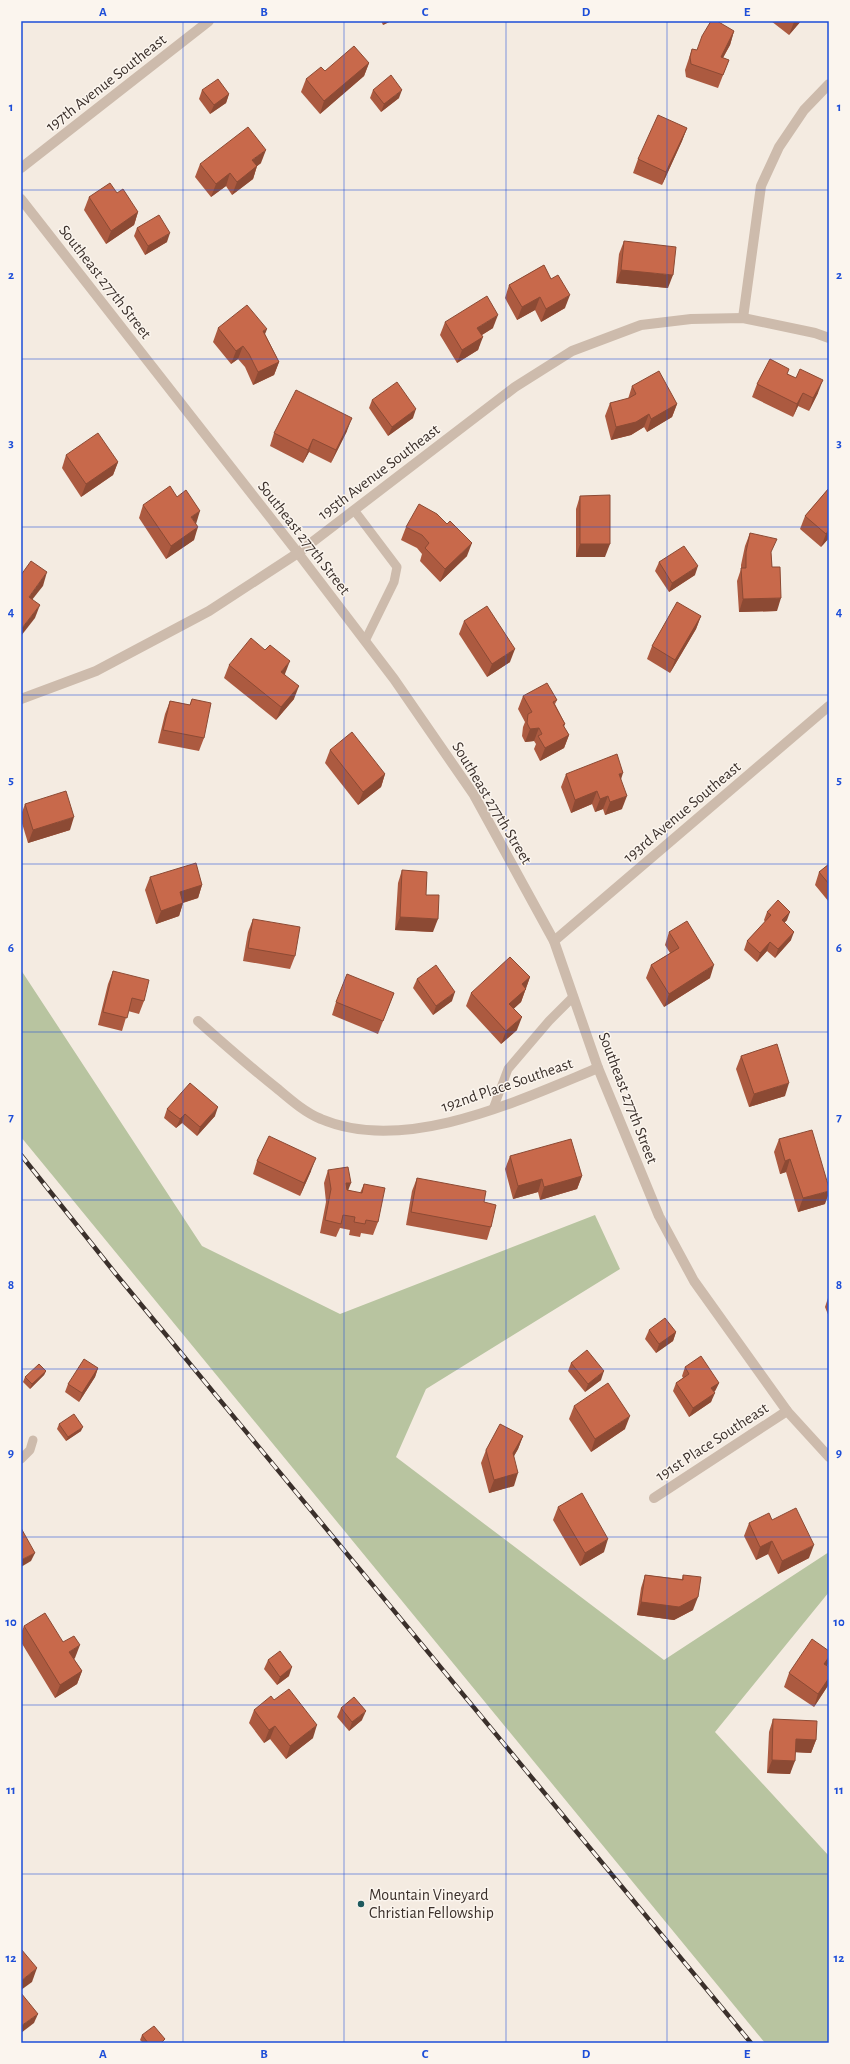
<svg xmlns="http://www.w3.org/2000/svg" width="850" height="2064" font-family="'Alegreya Sans',sans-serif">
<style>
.green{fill:#b8c4a0}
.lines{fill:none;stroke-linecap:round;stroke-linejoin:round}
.lane{stroke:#cdbbac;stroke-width:9}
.street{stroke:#cdbbac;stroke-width:10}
.rail-casing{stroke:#3b302b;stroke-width:4.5}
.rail{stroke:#fbf5ee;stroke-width:3;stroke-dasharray:9;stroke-linecap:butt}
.wall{fill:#ac5a40}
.shaded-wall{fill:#8c4a34}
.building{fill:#c8694b;stroke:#8c4a34}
.grid{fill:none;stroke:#1d4ed8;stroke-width:1;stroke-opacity:0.55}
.poi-dot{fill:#1f5a5e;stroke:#fbf5ee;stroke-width:1.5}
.labels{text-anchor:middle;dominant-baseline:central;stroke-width:3;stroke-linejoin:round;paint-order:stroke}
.street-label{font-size:16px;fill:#3b302b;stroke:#fbf5ee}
.poi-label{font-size:16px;fill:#3b302b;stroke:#fbf5ee;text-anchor:start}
.neatline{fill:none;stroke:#1d4ed8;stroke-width:1.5}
.grid-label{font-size:13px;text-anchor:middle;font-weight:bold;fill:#1d4ed8}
</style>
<rect width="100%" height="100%" fill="#f4ebe1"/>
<!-- green -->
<path class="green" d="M21,970L202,1246L340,1314L595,1215L620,1269L426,1389L396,1457L664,1660L829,1552V1592L715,1732L829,1856V2043H765L21,1137Z"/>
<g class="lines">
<!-- lane -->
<g class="lane">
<path d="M354,510L397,567L394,582L365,641"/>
<path d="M493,1109L508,1069L549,1021L573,997"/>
<path d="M21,1459L30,1450L33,1440"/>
</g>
<!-- street -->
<g class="street">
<path d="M21,168L209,21"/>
<path d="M21,199L298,553L394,679L474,795L554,941L598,1068L659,1216L694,1281L787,1411L829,1457"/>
<path d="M743,318L761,186L779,147L804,110L829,84"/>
<path d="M21,699L96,671L209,611L298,553L515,387L572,351L641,325L691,319L743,318L815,333L829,338"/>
<path d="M554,941L829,706"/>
<path d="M198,1021C225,1045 251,1068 279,1090C292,1101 306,1113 321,1119C405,1155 520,1100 598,1068"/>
<path d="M654,1498L787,1411"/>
</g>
<defs>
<path id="rail" d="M21,1155L115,1273L751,2043"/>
</defs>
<!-- rail casing -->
<use href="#rail" class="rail-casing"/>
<!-- rail -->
<use href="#rail" class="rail"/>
</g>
<!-- wall -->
<g class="wall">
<path d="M381,21H391L383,25Z"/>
<path d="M771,21H801L789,35Z"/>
<path d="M734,31L730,45L723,58L729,60L718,88L686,77L685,70L692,49L697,50Z"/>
<path d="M369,63L364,76L320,114L301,92L306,79L325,71Z"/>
<path d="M202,90L229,94L226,103L210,114L199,99Z"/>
<path d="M373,90L399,98L381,112L370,98Z"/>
<path d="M687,128L682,141L662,185L633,173L638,159Z"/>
<path d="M261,163L257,166L253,179L232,195L226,186L211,197L195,177L200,164Z"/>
<path d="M117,193L138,212L134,225L106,244L84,210L89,197Z"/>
<path d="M137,228L167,242L145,255L134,236Z"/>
<path d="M624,241L668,288L616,283L619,254Z"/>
<path d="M544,265L565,308L541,322L535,310L517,320L505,298L509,285Z"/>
<path d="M445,322L493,328L482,335L478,350L457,363L440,335Z"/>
<path d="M218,328L265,334L279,362L274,375L253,385L245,367L238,359L231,364L213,342Z"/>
<path d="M788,374L818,393L809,411L798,406L793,417L752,397L757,384Z"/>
<path d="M632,386L677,404L672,417L647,432L644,427L631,435L611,440L605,416L610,403L628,399Z"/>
<path d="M372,400L413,418L388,436L369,408Z"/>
<path d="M347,431L331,463L309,452L303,463L270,446L274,433Z"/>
<path d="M66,455L118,462L113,475L81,497L62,468Z"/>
<path d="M829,488V538L821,547L800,529L805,516Z"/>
<path d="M580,496L605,557H576V509Z"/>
<path d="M143,505L196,523L194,540L166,559L139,518Z"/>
<path d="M406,527L467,556L440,582L420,561L422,554L417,548L401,540Z"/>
<path d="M750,533L771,553L772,567L777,611L739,612L737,581L741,569V565L745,546Z"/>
<path d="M659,562L695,575L669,592L655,571Z"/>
<path d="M701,616L696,629L670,673L647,659L652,646Z"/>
<path d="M464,621L510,662L487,677L459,634Z"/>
<path d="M265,650L285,674L294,699L276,720L224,678L229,665Z"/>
<path d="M523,696L557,700L555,704L565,724L564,727L569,735L564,748L540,761L534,749L536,744L534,741L525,742L522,736L523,727L525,722L518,709Z"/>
<path d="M192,699L204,738L199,751L158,743L165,714L170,701L190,705Z"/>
<path d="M330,750L385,774L381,787L358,805L325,763Z"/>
<path d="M566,774L621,780L622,809L605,815L603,809L595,812L592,804L571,813L561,787Z"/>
<path d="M25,804L70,830L28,843L21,820V815Z"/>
<path d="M829,863V902L815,885L819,872L828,865Z"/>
<path d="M402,870L426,895L433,932L395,930L398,883Z"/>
<path d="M150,877L202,885L198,898L183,903L179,916L156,924L145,890Z"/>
<path d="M767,912L787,920L784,923L791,940L775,958L767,951L757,962L744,950L747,941L765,922L764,920Z"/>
<path d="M253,919L295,956L290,969L243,961L248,932Z"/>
<path d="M669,932L710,978L664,1007L646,978L651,965L670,953L665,945Z"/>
<path d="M113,971L144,1001L139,1014L128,1011L122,1031L98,1025L108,984Z"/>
<path d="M530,977L521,1002L514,1008L517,1030L501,1044L466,1006L471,993Z"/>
<path d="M417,979L452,1001L433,1015L413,988Z"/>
<path d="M394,993L378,1034L332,1015L336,1002Z"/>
<path d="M741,1056L785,1096L749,1107L736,1069Z"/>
<path d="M167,1109L215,1116L197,1136L182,1123L176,1128L164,1118Z"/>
<path d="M779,1139L825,1204L798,1212L786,1172L780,1174L774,1152Z"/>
<path d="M510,1156L582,1176L577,1189L540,1200L538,1192L513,1199L505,1169Z"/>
<path d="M257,1161L311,1171L300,1196L253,1174Z"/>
<path d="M328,1170L348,1190L360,1193L364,1184L378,1222L373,1235L361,1233L360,1237L349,1235L350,1230L340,1228L336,1237L320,1233L326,1202L324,1183Z"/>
<path d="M417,1178L484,1202L491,1227L487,1240L406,1225L412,1191Z"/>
<path d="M829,1295V1317L825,1307Z"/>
<path d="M649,1330L676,1332L673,1341L656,1353L645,1339Z"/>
<path d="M571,1363L601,1380L585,1392L568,1371Z"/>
<path d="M685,1367L719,1383L715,1391L714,1392L711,1402L689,1417L673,1391L676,1383L683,1378L682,1376Z"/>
<path d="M98,1368L95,1377L79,1402L65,1392L68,1384Z"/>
<path d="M46,1371L44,1375L30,1389L23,1382L25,1377Z"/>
<path d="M574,1406L625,1429L591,1452L569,1419Z"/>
<path d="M59,1424L81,1431L66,1441L57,1429Z"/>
<path d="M523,1436L518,1449L514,1456V1486L489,1493L481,1463L486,1450Z"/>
<path d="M558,1507L604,1552L580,1566L553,1520Z"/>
<path d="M772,1520L809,1558L778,1574L768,1554L756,1560L744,1536L749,1523Z"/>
<path d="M645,1575L682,1579L683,1575L693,1610L674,1620L637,1615L641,1588Z"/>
<path d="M24,1626L63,1642L75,1658L74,1659L82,1671L77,1684L55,1698L21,1642V1633Z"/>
<path d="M829,1651V1661L827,1666L829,1667V1684L814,1707L784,1687L789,1673Z"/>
<path d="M268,1660L289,1676L277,1685L264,1669Z"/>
<path d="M274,1700L313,1738L286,1759L270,1739L264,1743L249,1723L254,1710Z"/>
<path d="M341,1708L362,1720L349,1731L337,1717Z"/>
<path d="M773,1719L816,1740L811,1753L795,1752L790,1774L767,1773L769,1732Z"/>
<path d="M142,2035L164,2043H143L140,2040Z"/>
</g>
<!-- shaded-wall -->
<g class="shaded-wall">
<path d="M385,21H391L383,25Z"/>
<path d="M795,21H801L789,35L794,22Z"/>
<path d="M734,31L730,45L716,70L721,57Z"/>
<path d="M369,63L364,76L320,114L324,101Z"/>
<path d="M402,90L399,98L381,112L384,104Z"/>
<path d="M229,94L226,103L210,114L214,105Z"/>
<path d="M687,128L682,141L662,185L666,172Z"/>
<path d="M266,150L261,163L248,173L252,160Z"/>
<path d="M257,166L253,179L232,195L237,182Z"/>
<path d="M230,173L226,186L211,197L216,184Z"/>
<path d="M138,212L134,225L106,244L111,231Z"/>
<path d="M170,233L167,242L145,255L148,246Z"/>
<path d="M621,270L673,275L668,288L616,283Z"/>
<path d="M570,295L565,308L541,322L546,309Z"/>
<path d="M540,297L535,310L517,320L522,307Z"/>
<path d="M498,315L493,328L472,341L477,328Z"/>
<path d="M267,329L262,342L263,331Z"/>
<path d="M483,337L478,350L457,363L462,350Z"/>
<path d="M243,346L238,359L231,364L236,351Z"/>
<path d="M279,362L274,375L253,385L258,372Z"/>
<path d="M823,380L818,393L809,411L813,398Z"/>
<path d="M803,393L798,406L793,417L797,404Z"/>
<path d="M677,404L672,417L647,432L651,419Z"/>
<path d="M416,409L413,418L388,436L392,427Z"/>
<path d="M649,414L644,427L631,435L611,440L616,427Z"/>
<path d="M352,418L347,431L331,463L336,450Z"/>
<path d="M313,439L309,452L303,463L308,450Z"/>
<path d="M118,462L113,475L81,497L86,484Z"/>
<path d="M200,511L196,524L191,517Z"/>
<path d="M198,527L194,540L166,559L171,546Z"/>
<path d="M829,530V538L821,547L826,534Z"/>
<path d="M472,543L467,556L440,582L445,569Z"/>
<path d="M580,544H610L605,557H576Z"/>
<path d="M698,566L695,575L669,592L672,583Z"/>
<path d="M47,572L43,586L24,610L29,597Z"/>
<path d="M781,598L777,611L739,612L743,599Z"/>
<path d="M40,605L35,618L21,636V631L22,628Z"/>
<path d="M701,616L696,629L670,673L675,660Z"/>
<path d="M515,649L510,662L487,677L492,664Z"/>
<path d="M290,661L285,674L276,685L281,672Z"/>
<path d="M299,686L294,699L276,720L281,707Z"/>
<path d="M539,728L534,741L525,742L530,729Z"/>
<path d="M569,735L564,748L540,761L545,748Z"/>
<path d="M623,773L619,786V774Z"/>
<path d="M385,774L381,787L358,805L363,792Z"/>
<path d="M597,791L592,804L571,813L575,800Z"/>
<path d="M608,796L603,809L595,812L600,799Z"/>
<path d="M627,796L622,809L605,815L610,802Z"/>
<path d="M74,817L70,830L28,843L33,830Z"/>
<path d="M202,885L198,898L175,905L180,892Z"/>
<path d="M183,903L179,916L156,924L161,911Z"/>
<path d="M790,912L787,920L778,929L782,920Z"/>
<path d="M400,917L438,919L433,932L395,930Z"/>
<path d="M794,932L791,940L775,958L778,949Z"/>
<path d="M770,942L767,951L757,962L760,953Z"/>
<path d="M714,965L710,978L664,1007L669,994Z"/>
<path d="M530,977L521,1002L505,1017L509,1004L522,984Z"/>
<path d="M455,992L452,1001L433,1015L436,1006Z"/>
<path d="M522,1017L517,1030L501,1044L506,1031Z"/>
<path d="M789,1083L785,1096L749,1107L754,1094Z"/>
<path d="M218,1107L215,1116L197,1136L200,1127Z"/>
<path d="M185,1114L182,1123L176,1128L180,1119Z"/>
<path d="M316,1158L311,1171L300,1196L304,1183Z"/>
<path d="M790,1159L786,1172L780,1174L785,1161Z"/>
<path d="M582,1176L577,1189L540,1200L544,1187Z"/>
<path d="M542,1179L538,1192L513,1199L518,1186Z"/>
<path d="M346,1183H351L346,1196Z"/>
<path d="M829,1191V1193L825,1204L798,1212L803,1198Z"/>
<path d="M676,1332L673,1341L656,1353L659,1344Z"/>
<path d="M98,1368L95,1377L79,1402L82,1393Z"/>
<path d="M46,1371L44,1375L30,1389L32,1384Z"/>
<path d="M604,1371L601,1380L585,1392L588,1384Z"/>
<path d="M719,1383L715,1391L708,1396L711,1388Z"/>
<path d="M715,1393L711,1402L689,1417L693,1408Z"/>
<path d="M630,1416L625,1429L591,1452L595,1439Z"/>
<path d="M83,1427L81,1431L66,1441L68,1437Z"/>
<path d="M523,1436L518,1449L508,1466L513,1453Z"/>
<path d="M518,1473L514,1486L489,1493L494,1480Z"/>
<path d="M608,1539L604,1552L580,1566L585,1553Z"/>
<path d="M772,1541L768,1554L756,1560L760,1547Z"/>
<path d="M814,1545L809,1558L778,1574L782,1561Z"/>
<path d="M35,1553L31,1561L21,1567V1560Z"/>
<path d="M698,1597L693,1610L674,1620L637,1615L641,1602Z"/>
<path d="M80,1645L75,1658L65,1665L69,1652Z"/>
<path d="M829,1657V1661L827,1666L820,1677L824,1664Z"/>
<path d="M292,1667L289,1676L277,1685L280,1677Z"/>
<path d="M82,1671L77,1684L55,1698L60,1685Z"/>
<path d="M829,1678V1684L814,1707L818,1694Z"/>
<path d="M366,1711L362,1720L349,1731L352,1722Z"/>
<path d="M317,1725L313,1738L286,1759L290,1746Z"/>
<path d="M275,1726L270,1739L264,1743L269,1730Z"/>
<path d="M796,1739L816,1740L811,1753L791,1752Z"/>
<path d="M772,1760L795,1761L790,1774L767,1773Z"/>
<path d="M37,1968L32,1982L21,1990V1981Z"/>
<path d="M38,2014L34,2023L21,2033V2026Z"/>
</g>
<!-- building -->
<g class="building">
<path d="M711,21H717L734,31L721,57L729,60L723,75L691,64L690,57L692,49L697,50L702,36Z"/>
<path d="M354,46L369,63L324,101L306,79L321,67L325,71Z"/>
<path d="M391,75L402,90L384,104L373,90Z"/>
<path d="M218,79L229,94L214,105L202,90Z"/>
<path d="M658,115L687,128L666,172L638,159Z"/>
<path d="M248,127L266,150L252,160L257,166L237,182L230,173L216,184L200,164Z"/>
<path d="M110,183L117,193L123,189L138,212L111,231L89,197Z"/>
<path d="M159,215L170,233L148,246L137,228Z"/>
<path d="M624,241L676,247L673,275L621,270Z"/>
<path d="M544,265L551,279L558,275L570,295L546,309L540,297L522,307L509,285Z"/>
<path d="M487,296L498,315L477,328L483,337L462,350L445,322Z"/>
<path d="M247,305L267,329L263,331L279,362L258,372L249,354L243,346L236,351L218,328Z"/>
<path d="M770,359L789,369L787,374L796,378L800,369L823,380L813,398L803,393L797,404L757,384Z"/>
<path d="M659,371L677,404L651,419L649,414L636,422L616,427L610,403L629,398L636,394L632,386Z"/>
<path d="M397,382L416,409L392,427L372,400Z"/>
<path d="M296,390L352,418L336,450L313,439L308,450L274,433Z"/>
<path d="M98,433L118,462L86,484L66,455Z"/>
<path d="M170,486L177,497L186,490L200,511L191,517L198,527L171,546L143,505Z"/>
<path d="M829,488V530L826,534L805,516Z"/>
<path d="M610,495V544H580V496Z"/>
<path d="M419,504L437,514L447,524L450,521L472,543L445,569L425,548L429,543L422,535L406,527Z"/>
<path d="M750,533L777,539L771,552L772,567H780L781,598L743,599L741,568H746V552Z"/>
<path d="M684,546L698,566L672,583L659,562Z"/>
<path d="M31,561L47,572L29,597L40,605L22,628H21V575Z"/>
<path d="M677,602L701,616L675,660L652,646Z"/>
<path d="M487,606L515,649L492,664L464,621Z"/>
<path d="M251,638L265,650L270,645L290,661L281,672L299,686L281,707L229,665Z"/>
<path d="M547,683L557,700L553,702L565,724L563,725L569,735L545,748L538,736L542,734L539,728L530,729L527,723L528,714L532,712L523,696Z"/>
<path d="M192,699L211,703L204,738L163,730L170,701L190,705Z"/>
<path d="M352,732L385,774L363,792L330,750Z"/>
<path d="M617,754L623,773L619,774L627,796L610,802L608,796L600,799L597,791L575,800L566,774Z"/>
<path d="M66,791L74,817L33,830L25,804Z"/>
<path d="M196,863L202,885L180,892L183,903L161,911L150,877Z"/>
<path d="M829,864V884L819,872Z"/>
<path d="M402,870L427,872L426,895H439L438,919L400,917Z"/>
<path d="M778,900L790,912L782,920L794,932L778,949L770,942L760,953L747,941L771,915L767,912Z"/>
<path d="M253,919L300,927L295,956L248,948Z"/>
<path d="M687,921L714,965L669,994L651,965L679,948L669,932Z"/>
<path d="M510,957L530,977L522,984L526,989L509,1004L522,1017L506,1031L471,993Z"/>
<path d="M436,965L455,992L436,1006L417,979Z"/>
<path d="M113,971L149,980L144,1001L132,998L127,1018L103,1012Z"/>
<path d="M347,974L394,993L383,1021L336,1002Z"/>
<path d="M777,1044L789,1083L754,1094L741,1056Z"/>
<path d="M190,1083L218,1107L200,1127L185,1114L180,1119L167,1109Z"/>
<path d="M812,1130L829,1188V1191L803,1198L790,1159L785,1161L779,1139Z"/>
<path d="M269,1136L316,1158L304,1183L257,1161Z"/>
<path d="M571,1139L582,1176L544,1187L542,1179L518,1186L510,1156Z"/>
<path d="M348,1167L351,1183H346L347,1190L362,1193L364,1184L385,1188L378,1222L366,1220L365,1224L354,1222L355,1217L343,1215L341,1224L325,1220L331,1189L328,1170Z"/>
<path d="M417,1178L486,1191L484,1202L496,1205L491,1227L411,1212Z"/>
<path d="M665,1318L676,1332L659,1344L649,1330Z"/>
<path d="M587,1350L604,1371L588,1384L571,1363Z"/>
<path d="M701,1356L719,1383L711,1388L715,1393L693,1408L676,1383L689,1374L685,1367Z"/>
<path d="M84,1359L98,1368L82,1393L68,1384Z"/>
<path d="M39,1364L46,1371L32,1384L25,1377Z"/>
<path d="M608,1383L630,1416L595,1439L574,1406Z"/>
<path d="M74,1414L83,1427L68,1437L59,1424Z"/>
<path d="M500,1424L523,1436L513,1453L518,1473L494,1480L486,1450Z"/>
<path d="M582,1493L608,1539L585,1553L558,1507Z"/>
<path d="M796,1508L814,1545L782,1561L772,1541L760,1547L749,1523L769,1513L772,1520Z"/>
<path d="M21,1528L35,1553L21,1560Z"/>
<path d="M645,1575L683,1580V1575L701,1577L698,1597L679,1607L641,1602Z"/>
<path d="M45,1613L63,1642L74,1636L80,1645L69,1652L82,1671L60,1685L24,1626Z"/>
<path d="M812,1639L829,1651V1657L824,1664L829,1667V1678L818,1694L789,1673Z"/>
<path d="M280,1651L292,1667L280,1677L268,1660Z"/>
<path d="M289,1689L317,1725L290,1746L275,1726L269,1730L254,1710L271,1696L274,1700Z"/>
<path d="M354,1697L366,1711L352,1722L341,1708Z"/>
<path d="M773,1719L817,1721L816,1740L796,1739L795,1761L772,1760Z"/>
<path d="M21,1949L37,1968L21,1981Z"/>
<path d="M21,1993L38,2014L21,2026Z"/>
<path d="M154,2026L165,2039L161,2043H148L142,2035Z"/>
</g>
<!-- grid -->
<path class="grid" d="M183,21V2043M344,21V2043M506,21V2043M667,21V2043M21,190H829M21,359H829M21,527H829M21,695H829M21,864H829M21,1032H829M21,1200H829M21,1369H829M21,1537H829M21,1705H829M21,1874H829"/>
<!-- markers -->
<circle class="poi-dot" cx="361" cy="1904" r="4"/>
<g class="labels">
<!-- street labels -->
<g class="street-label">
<text transform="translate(106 83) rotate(-38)">197th Avenue Southeast</text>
<text transform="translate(105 282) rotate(52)">Southeast 277th Street</text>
<text transform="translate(379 472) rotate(-37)">195th Avenue Southeast</text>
<text transform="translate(304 538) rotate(52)">Southeast 277th Street</text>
<text transform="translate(492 803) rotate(59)">Southeast 277th Street</text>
<text transform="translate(682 812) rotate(-40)">193rd Avenue Southeast</text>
<text transform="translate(507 1085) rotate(-19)">192nd Place Southeast</text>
<text transform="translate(628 1098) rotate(69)">Southeast 277th Street</text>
<text transform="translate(712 1442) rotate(-33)">191st Place Southeast</text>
</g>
<!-- poi labels -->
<g class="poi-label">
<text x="369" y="1895">Mountain Vineyard<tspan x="369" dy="18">Christian Fellowship</tspan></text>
</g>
</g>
<!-- border -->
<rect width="850" height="2064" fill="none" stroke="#fbf5ee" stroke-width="44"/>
<rect x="22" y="22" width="806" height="2020" class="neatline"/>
<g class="grid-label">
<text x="103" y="16">A</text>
<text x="264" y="16">B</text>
<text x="425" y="16">C</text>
<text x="586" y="16">D</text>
<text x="747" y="16">E</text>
<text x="11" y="111">1</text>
<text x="839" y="111">1</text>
<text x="11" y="279">2</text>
<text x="839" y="279">2</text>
<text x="11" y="447">3</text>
<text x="839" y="447">3</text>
<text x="11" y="616">4</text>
<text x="839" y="616">4</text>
<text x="11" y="784">5</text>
<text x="839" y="784">5</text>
<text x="11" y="952">6</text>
<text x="839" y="952">6</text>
<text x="11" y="1121">7</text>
<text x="839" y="1121">7</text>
<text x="11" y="1289">8</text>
<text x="839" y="1289">8</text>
<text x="11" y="1457">9</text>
<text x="839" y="1457">9</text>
<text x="11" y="1626">10</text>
<text x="839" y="1626">10</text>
<text x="11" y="1794">11</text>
<text x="839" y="1794">11</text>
<text x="11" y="1962">12</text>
<text x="839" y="1962">12</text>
<text x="103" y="2058">A</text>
<text x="264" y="2058">B</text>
<text x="425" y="2058">C</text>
<text x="586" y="2058">D</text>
<text x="747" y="2058">E</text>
</g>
</svg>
